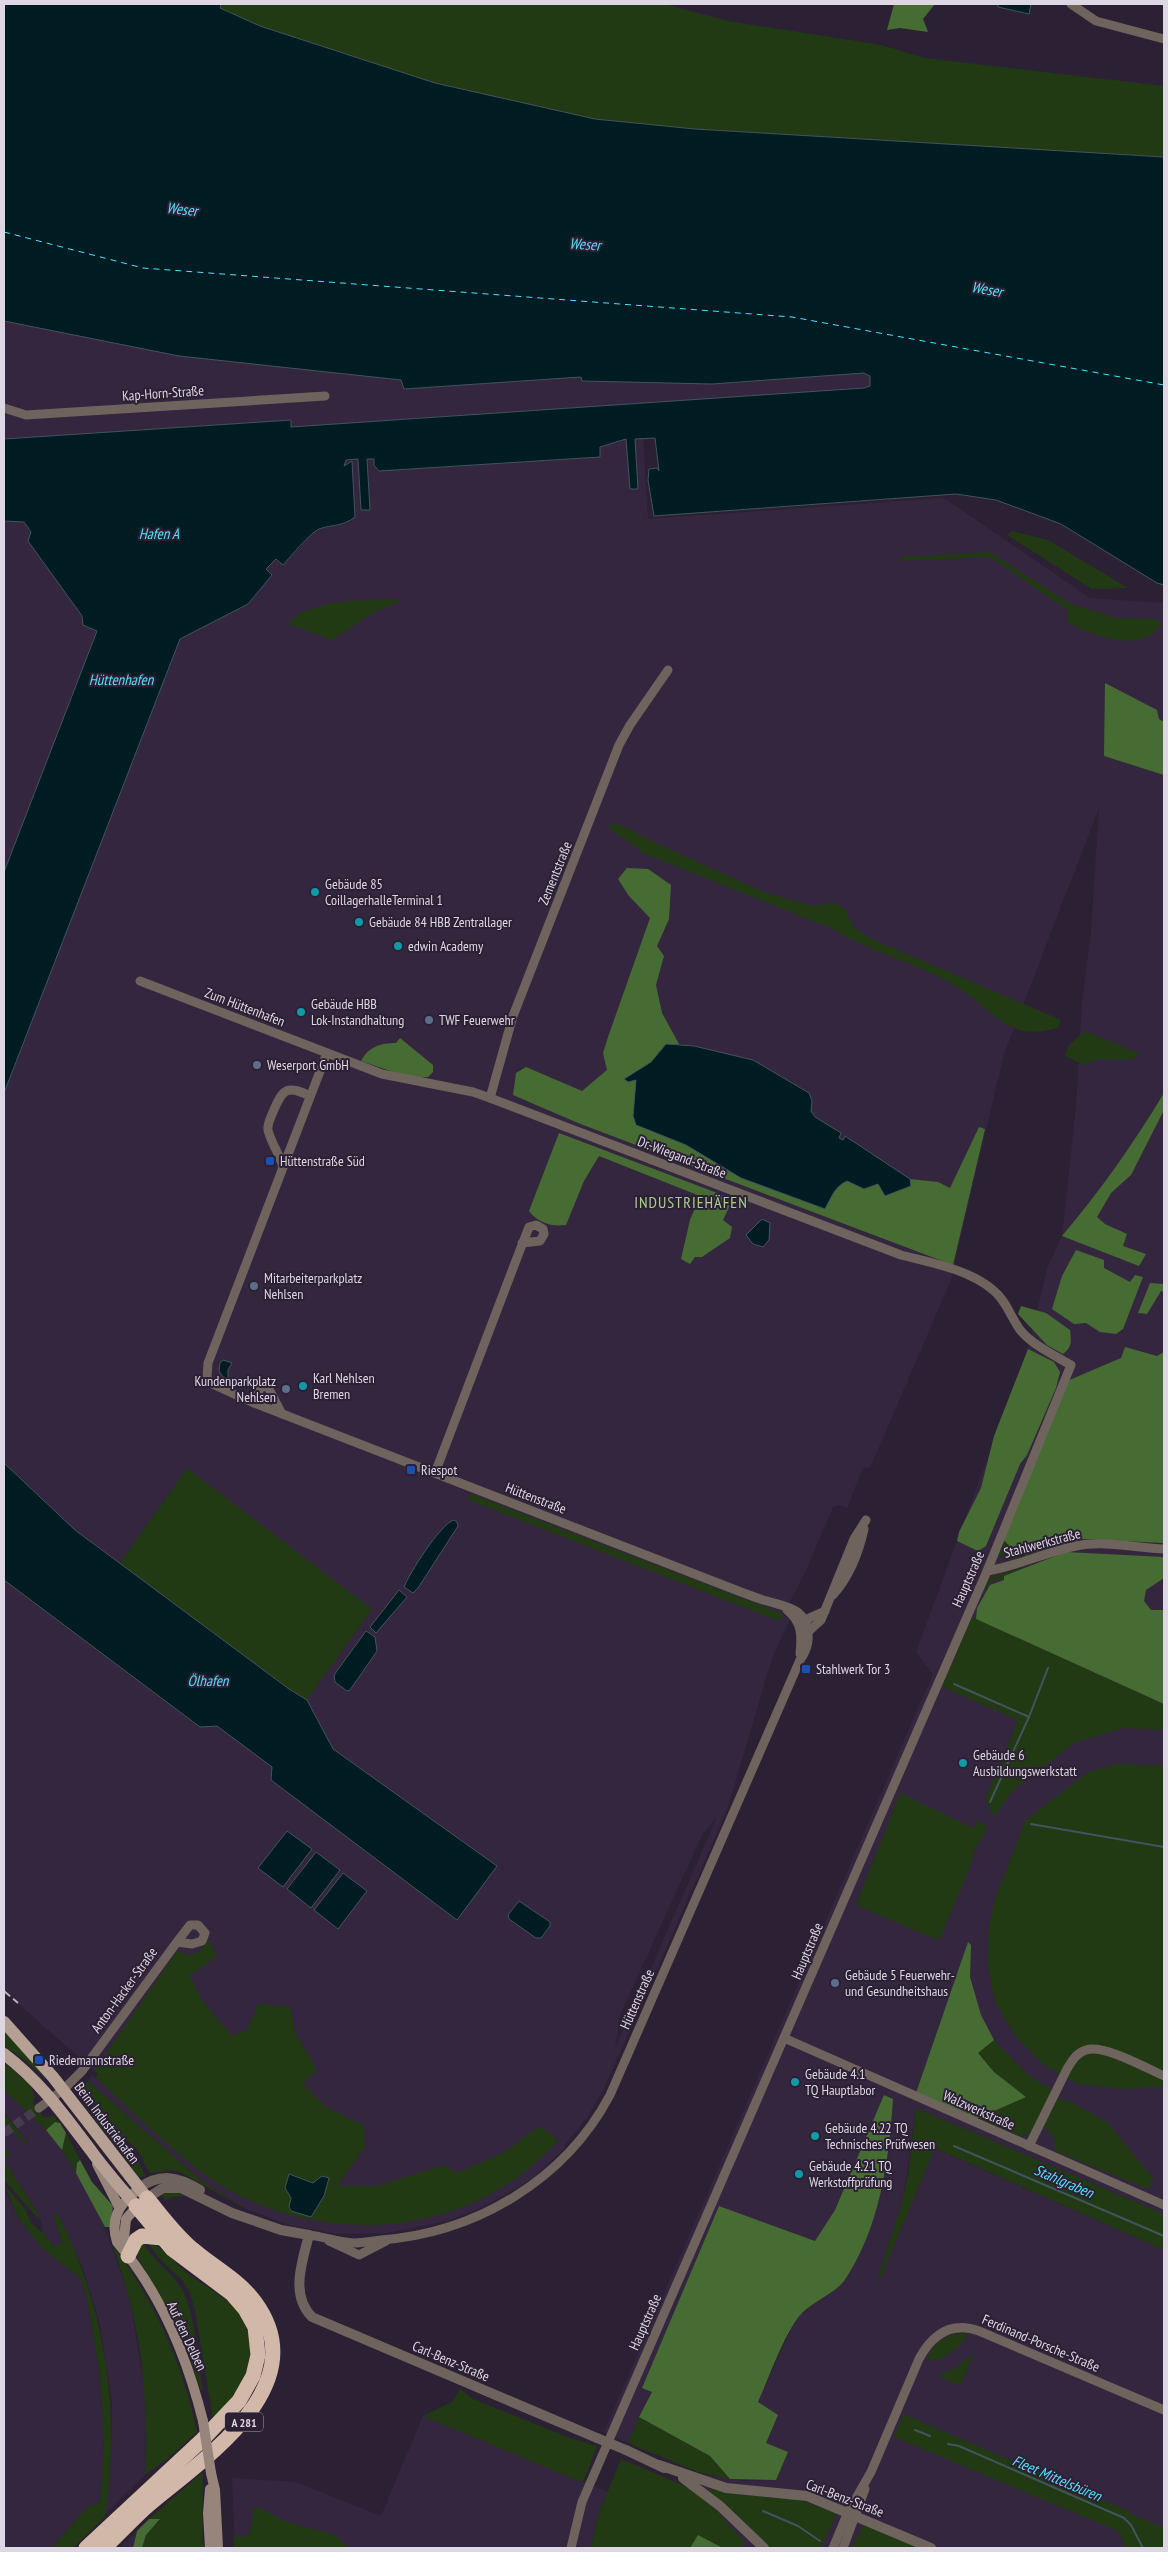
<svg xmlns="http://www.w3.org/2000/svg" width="1168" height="2552" font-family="'PT Sans Narrow',sans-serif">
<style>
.built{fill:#35263f;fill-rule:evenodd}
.green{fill:#213a13}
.forest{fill:#476c33}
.water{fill:#001c23;stroke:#42545d}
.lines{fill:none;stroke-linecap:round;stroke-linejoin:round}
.stream{stroke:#42545d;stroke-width:2}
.ferry{stroke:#55dffc;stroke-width:1;stroke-dasharray:6 5;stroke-linecap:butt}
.minor-tunnel{stroke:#473c4e;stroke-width:9;stroke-dasharray:9 4.5;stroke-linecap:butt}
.minor{stroke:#6e635d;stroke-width:9}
.tertiary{stroke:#6e635d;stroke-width:10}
.secondary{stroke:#97857b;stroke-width:10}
.primary{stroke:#b6a093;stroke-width:12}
.motorway{stroke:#d2b8a8;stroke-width:15}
.rail{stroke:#b6aebc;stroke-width:2;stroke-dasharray:8 4;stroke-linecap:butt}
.tertiary-bridge{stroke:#6e635d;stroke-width:10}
.secondary-bridge{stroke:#97857b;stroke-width:10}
.culture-dot{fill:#0f9aa8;stroke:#2c2134;stroke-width:2}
.service-dot{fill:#5c6f8a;stroke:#2c2134;stroke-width:2}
.transit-dot{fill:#1a4fb4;stroke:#2c2134;stroke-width:2}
.labels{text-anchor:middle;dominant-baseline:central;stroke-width:4;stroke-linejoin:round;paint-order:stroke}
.shield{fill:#2c2134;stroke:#a8a0ae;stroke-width:1}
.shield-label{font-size:12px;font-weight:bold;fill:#ddd6e3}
.street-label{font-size:14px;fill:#ddd6e3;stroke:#2c2134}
.poi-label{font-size:14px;fill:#ddd6e3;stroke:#2c2134;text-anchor:start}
.water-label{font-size:15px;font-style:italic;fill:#55dffc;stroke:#2c2134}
.quarter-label{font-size:16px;letter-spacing:1px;fill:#aad08d;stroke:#2c2134}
</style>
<rect width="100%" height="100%" fill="#2c2134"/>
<!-- built -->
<g class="built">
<path d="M4,321L179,356L401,380L404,389L581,377L582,381L712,384L864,373L870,376L871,382L870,386L865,388L377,422L291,427L290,420L4,439Z"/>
<path d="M643,438L648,519L944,498L1090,598L1164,603V2214L916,2108L903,2199L878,2279L934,2148L1164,2250V2548H742L744,2541L700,2497L708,2475L744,2481L776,2480L788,2452L765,2443L758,2402L791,2329L801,2314L843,2283L861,2250L880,2197L890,2143L893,2099L884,2095L835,2210L815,2241L719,2207L643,2387L652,2392L628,2443L604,2432L933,1674L916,1652L1028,1349L1047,1269L1062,1236L1076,1107L1082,1002L1091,934L1099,808L1004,1054L950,1282L870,1468L863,1467L847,1508L840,1505L833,1507L804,1575L783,1614L790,1619L772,1658L727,1810L605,2086L587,2118L565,2145L564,2149L535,2176L517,2188L476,2210L447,2221L387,2233L338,2234L293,2226L246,2209L202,2181L88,2081L92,2075L96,2078L98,2074L4,1991V1580L200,1727L217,1726L272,1767L271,1780L496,1867L333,1749L313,1710L258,1665L75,1530L4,1463V1093L180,639L248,604L272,575L266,569L276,559L283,564L301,547L309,536L319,529L345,524L349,463L344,466V462L374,458L379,471L599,457V447L620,439ZM717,1817L628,2021L615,2048L620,2015L703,1833Z"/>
<path d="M4,521L24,522L83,620L97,631L4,872Z"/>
<path d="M4,2090L55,2139L84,2184L104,2225L130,2300L146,2397L145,2475L105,2514L111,2450L112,2401L100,2324L82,2265L54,2217L62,2244L55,2247L43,2233L40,2216L4,2160L10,2155L4,2145V2123L26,2144L28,2142L4,2112Z"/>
<path d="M4,2188L19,2219L42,2248L81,2279L87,2298L100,2376L104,2449L100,2502L87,2507L52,2548H4Z"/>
<path d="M423,2416L608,2492L597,2518L591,2548H235L232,2478L296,2482L381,2516Z"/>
<path d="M137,2531L133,2548H119Z"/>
</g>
<!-- green -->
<g class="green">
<path d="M221,4H664L728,21L881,45L925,58L1164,86V157L696,131L595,119L435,83L260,26L220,8Z"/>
<path d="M1012,531L1048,540L1128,588L1092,589L1007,535Z"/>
<path d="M990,552L1071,604L1117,618L1155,619L1162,624C1140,655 1094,636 1067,622L1068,610L990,557L899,561L901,557Z"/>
<path d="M398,599V602L373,613L332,640L288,624C313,597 364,601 398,599Z"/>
<path d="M609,824L621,825L656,843L764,892L812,906L833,903L844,908L854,927L867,937L1061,1020L1058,1028C1044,1031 1034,1033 1020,1030C997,1024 980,1001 960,989C925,966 886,957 849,938C838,932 831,926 818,923L645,854L610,829Z"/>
<path d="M1085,1031L1140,1054L1131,1060L1098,1059L1084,1065L1065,1056L1069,1045Z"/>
<path d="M187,1468L372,1609L307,1700L289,1689L120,1563Z"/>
<path d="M471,1494L783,1614L779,1621L466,1499Z"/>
<path d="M1003,1539L1035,1553L1013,1560H1004L999,1554Z"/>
<path d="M1034,1563L1004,1576V1580L995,1579L981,1593L986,1582L991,1577Z"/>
<path d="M972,1617L1164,1704V1730L1123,1728L1074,1743L1011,1792L995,1817L985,1800L1018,1720L942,1687Z"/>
<path d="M1117,1764L1164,1766V2087L1123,2089L1078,2084L1044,2065L1016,2037L995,2002L988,1966L989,1925L996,1896L1026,1820L1088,1772Z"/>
<path d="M900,1793L973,1828L976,1821L983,1823L988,1828L974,1851L971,1865L939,1941L856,1905Z"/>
<path d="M209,1940L217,1956L190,1976L201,1999L232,2036L247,2030L258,2004L290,2007L295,2032L317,2070L303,2084L326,2107L364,2126L365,2147L337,2186H377L444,2165L456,2173L503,2153L540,2126L558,2140C477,2234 335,2249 229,2190C184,2165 135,2113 96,2078L98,2074L94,2071L177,1951L188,1955L198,1952Z"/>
<path d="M4,2028L48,2077L45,2078L23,2059L4,2046Z"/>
<path d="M994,2040L1028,2075L1052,2090L1033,2131L1023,2137L976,2119L1026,2097L994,2072L978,2053Z"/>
<path d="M4,2063L33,2087L31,2089L35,2096L33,2103L43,2117L53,2116L60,2123L55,2122L46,2130L4,2090Z"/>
<path d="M88,2081L202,2181L246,2209L182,2173L172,2170L150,2173L136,2148L111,2129L84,2093L83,2087Z"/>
<path d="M1058,2098L1071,2102L1107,2122L1153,2178L1148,2189L1055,2151L1054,2138L1044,2126Z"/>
<path d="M82,2102L85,2103L103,2128L133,2153L146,2176L138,2177Z"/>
<path d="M916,2108L1164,2214V2250L935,2148L881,2277L877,2280L903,2199L908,2173Z"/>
<path d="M4,2113L28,2143L26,2144L4,2123Z"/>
<path d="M66,2133L80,2160L77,2163L76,2173L62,2150Z"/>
<path d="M4,2145L10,2155L4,2160L41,2218L36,2216L4,2180Z"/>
<path d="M4,2184L25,2209L32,2224L43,2233L55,2247L62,2243L54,2217L58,2214C106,2309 121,2412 105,2517L73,2548H52L87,2507L100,2502L104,2449L100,2376L87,2298L81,2279L42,2248L19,2219Z"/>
<path d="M173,2191L186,2196L174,2197L165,2200L160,2194Z"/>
<path d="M142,2241C152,2260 170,2270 181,2288C195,2309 198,2364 203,2390H201L181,2333L139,2260L137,2254Z"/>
<path d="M147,2241C162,2245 175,2264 188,2274C204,2286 224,2295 237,2311C266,2348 242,2391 213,2419L195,2310L189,2291L183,2281L159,2258Z"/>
<path d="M112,2245C155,2301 183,2364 197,2432L167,2459L145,2475C149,2393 141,2322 112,2245Z"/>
<path d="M960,2333L969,2334L957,2349L956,2348L940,2360L927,2359C934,2343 943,2336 960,2333Z"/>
<path d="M974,2353L960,2386L939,2377L951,2369L952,2370Z"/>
<path d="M460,2389L473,2399L570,2438L597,2446L584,2480L581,2482L423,2416L452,2402Z"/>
<path d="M903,2414L1129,2511V2513L1164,2528V2548H1126L1118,2531L894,2437Z"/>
<path d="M639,2417L710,2456L730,2479L698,2472L628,2443Z"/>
<path d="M621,2459L685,2486L711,2505L745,2542L742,2548H723L698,2535L690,2548H591L597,2518Z"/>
<path d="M203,2472L202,2541L205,2548H142L146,2535L160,2520L149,2519Z"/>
<path d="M712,2488L742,2495L797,2499L837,2513L821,2548H767L709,2493Z"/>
<path d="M257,2507L287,2522L335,2535L349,2548H234L233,2537L248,2536L253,2518L252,2510Z"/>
<path d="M864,2525L920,2548H851Z"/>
</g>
<!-- forest -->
<g class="forest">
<path d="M894,4H935L923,19L928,32L900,28L887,30Z"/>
<path d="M1105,683L1157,710L1159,719L1164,722V775L1104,756Z"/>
<path d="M627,868L648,869L671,885L669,919L657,946L664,956L656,985L662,1013L679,1044H666L651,1062L625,1079H636V1125L686,1145L741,1178L835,1190L841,1184L848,1181L864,1189L878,1184L911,1186L910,1179L938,1182L950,1188L979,1127L985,1129L953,1265L578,1123L513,1095L516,1073L526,1067L582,1091L607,1070L603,1053L608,1037L650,918L629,896L618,879Z"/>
<path d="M400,1038L433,1065V1072L428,1077L411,1078L361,1061C368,1047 381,1043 396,1043Z"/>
<path d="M1164,1093V1110L1131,1175L1111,1193L1097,1217L1105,1224L1127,1234L1123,1246L1146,1254L1139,1266L1062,1236C1100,1191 1134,1143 1164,1093Z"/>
<path d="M559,1133L733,1199L723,1220L732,1227L730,1238L702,1257H695L690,1264L681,1259L690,1220L700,1196L599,1156L584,1181L566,1225C552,1227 538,1223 529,1211Z"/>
<path d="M1076,1250L1104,1260V1268L1130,1282L1135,1275L1143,1277L1123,1329L1116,1334L1100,1332L1086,1323L1074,1324L1052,1309L1062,1276Z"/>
<path d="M1150,1283L1164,1284V1292L1161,1291L1147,1314L1138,1313Z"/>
<path d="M1021,1306L1046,1313L1070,1330C1071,1340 1073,1347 1063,1354L1047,1345L1018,1314Z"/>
<path d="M1125,1347L1157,1356L1164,1352V1543L1083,1539L1024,1555L1015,1552L1003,1539L1067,1381L1121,1358Z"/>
<path d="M1028,1349L1054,1362L1060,1372L1056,1388L1027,1455L1020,1464L986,1546L978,1551L957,1541L959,1532L981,1488L994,1436Z"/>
<path d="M1066,1552L1164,1557V1578L1146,1590L1144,1601L1151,1610H1164V1704L976,1619L977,1608L990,1585L1004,1580V1576Z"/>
<path d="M968,1942L971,1945L970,1977L981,2015L994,2040L978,2053L994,2072L1026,2097L976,2119L916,2093Z"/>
<path d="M884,2095L893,2099C889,2161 880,2228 844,2281C836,2292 813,2302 802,2313C785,2331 769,2378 758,2402L778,2415L766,2443L788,2452L776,2480L730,2479L710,2456L639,2417L652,2392L642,2388L719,2206L815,2241L835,2210Z"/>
<path d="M55,2122L60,2123L66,2133L62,2150L46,2130Z"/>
<path d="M80,2160L92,2182L113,2206L110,2227H105L76,2173L77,2163Z"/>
<path d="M149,2519H160L146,2535L142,2548H133L137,2531Z"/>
<path d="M698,2535L723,2548H690Z"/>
</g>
<!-- water -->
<g class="water">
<path d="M4,4H221L220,8L260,26L435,83L595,119L695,129L1164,157V585L1157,583L1061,524L996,500L956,494L654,516L648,480L649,469L657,468L659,471L655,438L635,439L638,489H630L626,439L600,447V457L379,471L374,465V459H367L370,510H361L358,459L346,460L344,466L352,461L355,517C342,527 333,524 319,529C310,533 291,556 283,565L276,559L266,569L272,575L248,604L180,639L4,1093V872L97,631L83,625L82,616L28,541L31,532L24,522L4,521V439L291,420V427L864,388L870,386V376L864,373L712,384L582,381L581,377L404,389L401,380L179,356L4,321Z"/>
<path d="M998,4H1031L1029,14L998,7Z"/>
<path d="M666,1044L694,1046L753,1060L809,1093L812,1101L811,1111L815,1117L841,1133L839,1138L843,1140L845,1136L910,1179L911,1186L885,1196L878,1184L864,1189L847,1181C835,1186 831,1198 825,1209L741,1178L686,1145L636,1125L633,1116L636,1080L628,1082L624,1079L651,1062Z"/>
<path d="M762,1219L770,1223L769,1240L763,1247L753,1244L746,1235Z"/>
<path d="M223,1360L232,1363L228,1370V1378L223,1377L219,1371L220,1363Z"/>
<path d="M4,1463L75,1530L289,1689L307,1700L333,1749L497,1866L457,1920L271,1780L272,1767L217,1726L200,1727L4,1580Z"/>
<path d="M454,1520L457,1522L458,1526L418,1588L413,1593L404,1587C409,1574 441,1523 454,1520Z"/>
<path d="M399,1590L407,1597L376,1633L370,1627Z"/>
<path d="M366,1631L375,1637L377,1651L350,1690L347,1691L335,1682L334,1675Z"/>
<path d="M287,1831L312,1849L283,1887L258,1868Z"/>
<path d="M316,1852L340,1870L311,1908L287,1889Z"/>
<path d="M343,1873L367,1891L338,1929L314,1910Z"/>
<path d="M519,1901L550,1922V1926L541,1938H536L509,1919L508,1915Z"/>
<path d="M289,2174L313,2183L322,2176L329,2178L324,2196L311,2217L291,2211L289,2207L291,2198L285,2188Z"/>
</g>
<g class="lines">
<!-- stream -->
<g class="stream">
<path d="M954,1684L1029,1717"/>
<path d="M990,1802L1029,1717L1048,1668"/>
<path d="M1031,1824L1164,1847"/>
<path d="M954,2146L1164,2236"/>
<path d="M915,2430L930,2436"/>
<path d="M948,2444L959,2446L1124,2518L1131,2525L1143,2548"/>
<path d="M763,2511L798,2526L820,2541"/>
</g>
<!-- ferry -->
<path class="ferry" d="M4,232L143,268L792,317L1164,385"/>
<!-- minor-tunnel -->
<path class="minor-tunnel" d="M4,2133L39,2108"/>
<!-- minor -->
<g class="minor">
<path d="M1071,4L1096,21L1164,39"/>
<path d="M4,408L26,415L325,396"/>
<path d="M140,981L382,1074L473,1092L490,1098L901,1255C932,1263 968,1269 993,1290C1006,1300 1011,1318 1021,1331C1034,1346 1054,1355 1071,1365L987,1571L582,2502L571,2548"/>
<path d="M490,1098L513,1016L619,745L630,725L668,670"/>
<path d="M283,1167C280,1155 271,1143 268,1130C267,1124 271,1117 273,1112C283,1088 287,1085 310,1096"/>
<path d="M254,1403L261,1386L268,1387L282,1414"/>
<path d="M435,1473L520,1250L529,1227L536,1225L543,1229L544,1234L540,1241L522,1243"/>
<path d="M987,1571C1018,1566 1046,1552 1076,1546C1104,1540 1136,1548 1164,1549"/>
<path d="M833,1595C849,1577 859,1552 864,1529"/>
<path d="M787,1610C802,1622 802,1635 800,1654"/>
<path d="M803,1625L809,1618L825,1611"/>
<path d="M808,1632L821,1620L854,1539L866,1520"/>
<path d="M784,2038L1164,2205"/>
<path d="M39,2108L64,2089L82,2071L177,1942L190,1925H198L205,1933L202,1941L192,1944L177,1942"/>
<path d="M1029,2146L1067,2069C1072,2061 1076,2053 1086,2050C1104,2044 1146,2068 1164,2076"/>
<path d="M309,2235C324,2237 339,2242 354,2243C363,2243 372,2241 381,2240C476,2233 565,2180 610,2095L800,1660C806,1652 809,1645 808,1635C807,1608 787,1607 767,1601C758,1599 750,1595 741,1592L254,1403L210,1383L207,1377L208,1363L327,1053"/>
<path d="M329,2241L359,2255L386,2241"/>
<path d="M833,2548L848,2512L871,2472L919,2359C932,2335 951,2321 979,2331L1164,2410"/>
<path d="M843,2548L865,2489"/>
</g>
<!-- tertiary -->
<g class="tertiary">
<path d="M139,2188C160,2173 178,2176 200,2190"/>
<path d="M147,2198L163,2188H181L232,2213L281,2230L309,2235C302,2262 290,2295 312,2317L597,2438"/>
<path d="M626,2450L664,2468"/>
<path d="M659,2465L726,2488L807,2496L931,2548"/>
<path d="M683,2478L720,2506L764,2548"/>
</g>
<!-- secondary -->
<g class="secondary">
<path d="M97,2164L119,2207"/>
<path d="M135,2192C118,2206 110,2220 117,2242C161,2293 187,2357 203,2421"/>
<path d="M123,2249L126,2219L140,2203"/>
<path d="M211,2473L215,2490L218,2548"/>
<path d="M210,2489L208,2513L210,2548"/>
</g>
<!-- primary -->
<g class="primary">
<path d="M4,2022L53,2077L147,2198"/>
<path d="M4,2054C41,2082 64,2115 92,2152C105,2170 121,2188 136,2206"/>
</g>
<!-- motorway -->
<g class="motorway">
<path d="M128,2256L136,2240L142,2236L162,2238"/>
<path d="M86,2548L202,2440L239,2401L253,2376L258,2355L255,2327L245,2309L232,2294L172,2249L136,2206"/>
<path d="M104,2548C118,2535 131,2521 145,2508C198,2462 318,2388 255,2302C239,2280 215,2268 195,2251C176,2236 162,2216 147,2198"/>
</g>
<!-- rail -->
<path class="rail" d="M4,1991L18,2003"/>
<!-- tertiary-bridge -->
<path class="tertiary-bridge" d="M597,2438L626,2450"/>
<!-- secondary-bridge -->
<path class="secondary-bridge" d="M203,2421L211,2473"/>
</g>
<!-- markers -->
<g class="culture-dot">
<circle cx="315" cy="892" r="5"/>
<circle cx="359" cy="922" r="5"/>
<circle cx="398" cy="946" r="5"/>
<circle cx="301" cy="1012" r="5"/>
<circle cx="303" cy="1386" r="5"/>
<circle cx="963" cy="1763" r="5"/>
<circle cx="795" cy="2082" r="5"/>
<circle cx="815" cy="2136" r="5"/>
<circle cx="799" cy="2174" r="5"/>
</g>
<g class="service-dot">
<circle cx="429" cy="1020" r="5"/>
<circle cx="257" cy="1065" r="5"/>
<circle cx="254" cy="1286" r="5"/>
<circle cx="286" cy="1389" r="5"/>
<circle cx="835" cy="1983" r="5"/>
</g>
<g class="transit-dot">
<rect x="265" y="1156" width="10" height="10" rx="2.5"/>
<rect x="406" y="1465" width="10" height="10" rx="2.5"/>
<rect x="801" y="1664" width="10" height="10" rx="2.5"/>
<rect x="34" y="2055" width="10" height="10" rx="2.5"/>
</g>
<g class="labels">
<!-- shield labels -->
<rect class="shield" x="225" y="2412.5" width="38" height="19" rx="4"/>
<g class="shield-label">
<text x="244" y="2422">A 281</text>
</g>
<!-- street labels -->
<g class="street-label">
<text transform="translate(163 393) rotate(-4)">Kap-Horn-Straße</text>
<text transform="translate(555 873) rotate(-68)">Zementstraße</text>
<text transform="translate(245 1007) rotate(21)">Zum Hüttenhafen</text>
<text transform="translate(682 1157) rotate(21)">Dr.-Wiegand-Straße</text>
<text transform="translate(536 1498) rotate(21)">Hüttenstraße</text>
<text transform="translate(1042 1543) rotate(-15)">Stahlwerkstraße</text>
<text transform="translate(968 1579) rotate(-66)">Hauptstraße</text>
<text transform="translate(807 1951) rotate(-67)">Hauptstraße</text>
<text transform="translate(124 1990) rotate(-54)">Anton-Hacker-Straße</text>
<text transform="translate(637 1999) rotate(-66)">Hüttenstraße</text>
<text transform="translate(979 2110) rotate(24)">Walzwerkstraße</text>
<text transform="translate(107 2123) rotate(53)">Beim Industriehafen</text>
<text transform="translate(645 2322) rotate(-66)">Hauptstraße</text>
<text transform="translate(187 2336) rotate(65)">Auf den Delben</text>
<text transform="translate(1041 2343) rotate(23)">Ferdinand-Porsche-Straße</text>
<text transform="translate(451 2361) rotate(23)">Carl-Benz-Straße</text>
<text transform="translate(845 2498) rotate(21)">Carl-Benz-Straße</text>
</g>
<!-- poi labels -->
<g class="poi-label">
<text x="325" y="884">Gebäude 85<tspan x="325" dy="16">CoillagerhalleTerminal 1</tspan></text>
<text x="369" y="922">Gebäude 84 HBB Zentrallager</text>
<text x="408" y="946">edwin Academy</text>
<text x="311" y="1004">Gebäude HBB<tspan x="311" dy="16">Lok-Instandhaltung</tspan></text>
<text x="439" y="1020">TWF Feuerwehr</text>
<text x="267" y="1065">Weserport GmbH</text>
<text x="280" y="1161">Hüttenstraße Süd</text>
<text x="264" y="1278">Mitarbeiterparkplatz<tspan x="264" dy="16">Nehlsen</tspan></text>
<text x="313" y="1378">Karl Nehlsen<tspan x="313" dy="16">Bremen</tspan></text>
<text x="276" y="1381" text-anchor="end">Kundenparkplatz<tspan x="276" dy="16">Nehlsen</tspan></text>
<text x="421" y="1470">Riespot</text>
<text x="816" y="1669">Stahlwerk Tor 3</text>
<text x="973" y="1755">Gebäude 6<tspan x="973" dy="16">Ausbildungswerkstatt</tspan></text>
<text x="845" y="1975">Gebäude 5 Feuerwehr-<tspan x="845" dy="16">und Gesundheitshaus</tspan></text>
<text x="49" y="2060">Riedemannstraße</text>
<text x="805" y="2074">Gebäude 4.1<tspan x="805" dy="16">TQ Hauptlabor</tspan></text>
<text x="825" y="2128">Gebäude 4.22 TQ<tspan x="825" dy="16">Technisches Prüfwesen</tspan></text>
<text x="809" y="2166">Gebäude 4.21 TQ<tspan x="809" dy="16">Werkstoffprüfung</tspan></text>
</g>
<!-- water labels -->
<g class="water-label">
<text transform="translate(182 209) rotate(6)">Weser</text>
<text transform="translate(585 244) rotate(4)">Weser</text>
<text transform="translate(987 289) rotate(10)">Weser</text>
<text x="159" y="533">Hafen A</text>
<text x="121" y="679">Hüttenhafen</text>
<text x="208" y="1680">Ölhafen</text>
<text transform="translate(1064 2181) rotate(23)">Stahlgraben</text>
<text transform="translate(1057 2478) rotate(23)">Fleet Mittelsbüren</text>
</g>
<!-- quarter labels -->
<g class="quarter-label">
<text x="691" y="1202">INDUSTRIEHÄFEN</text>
</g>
</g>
<!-- border -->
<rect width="1168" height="2552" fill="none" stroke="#ddd6e3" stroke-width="10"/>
</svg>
